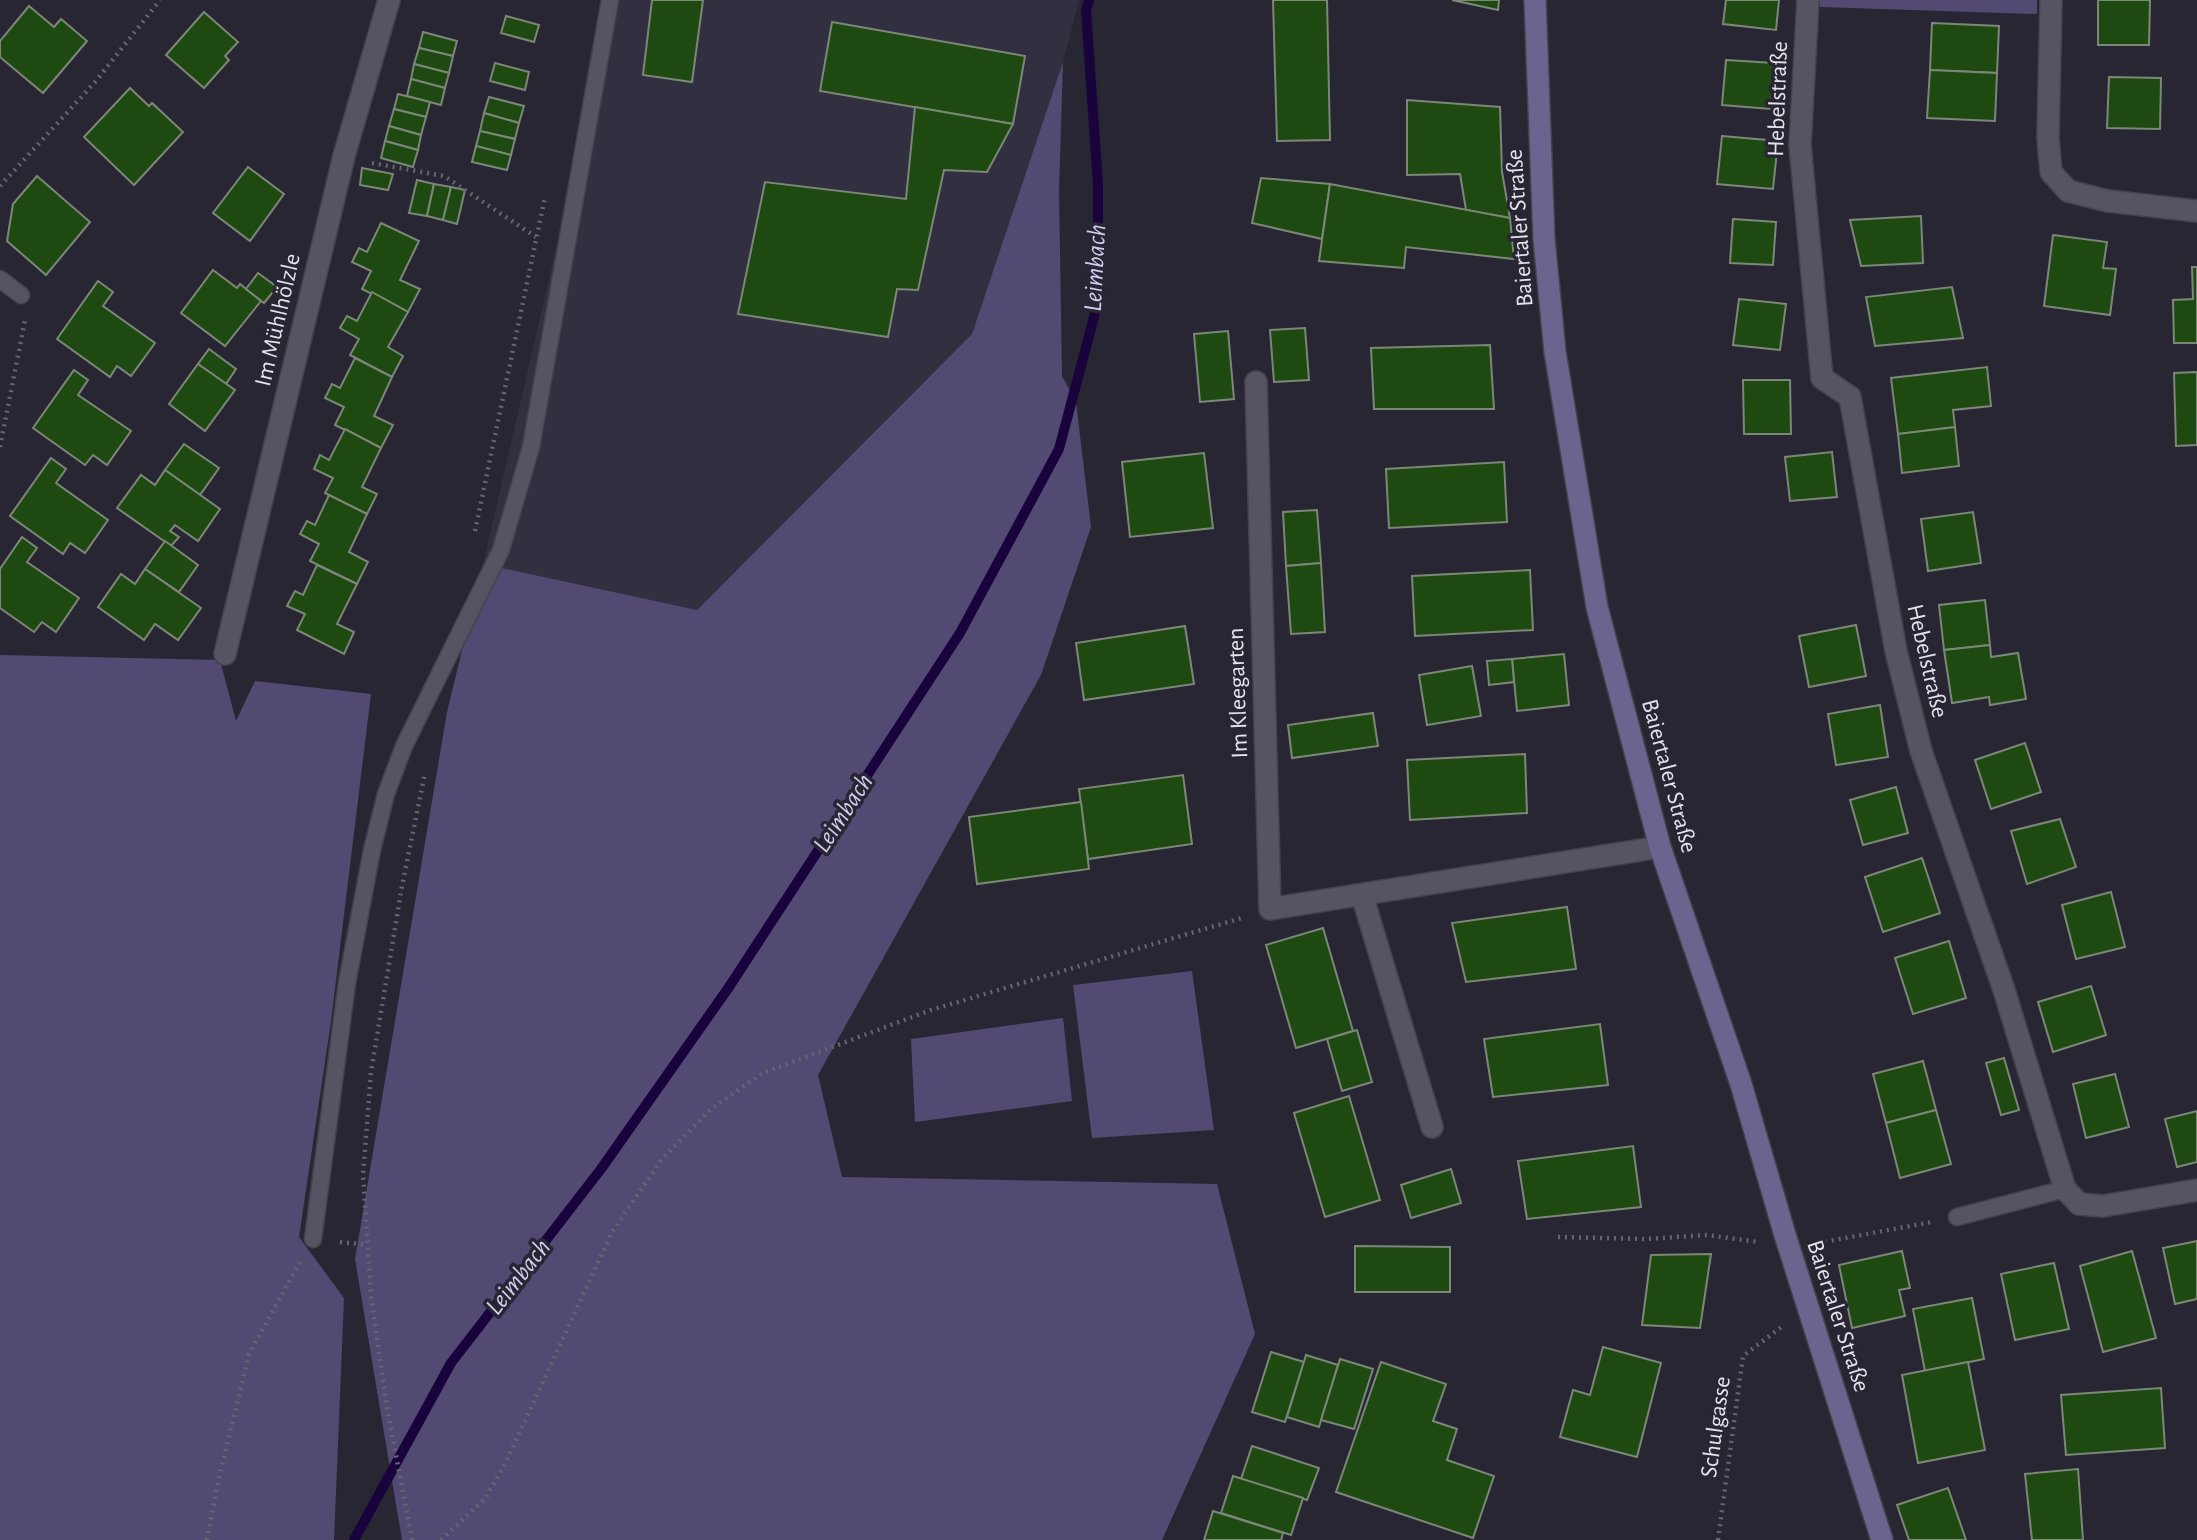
<svg xmlns="http://www.w3.org/2000/svg" width="2197" height="1540" font-family="'Alegreya Sans',sans-serif">
<style>
.built{fill:#322f40}
.green{fill:#524a73}
.lines{fill:none;stroke-linecap:round;stroke-linejoin:round}
.stream{stroke:#19033c;stroke-width:10}
.building{fill:#1e4910;stroke:#7c8679;stroke-width:2}
.lane-casing{stroke:#44424c;stroke-width:19}
.street-casing{stroke:#44424c;stroke-width:24}
.secondary-casing{stroke:#44424c;stroke-width:24}
.path{stroke:#666570;stroke-width:4.5;stroke-dasharray:2 5;stroke-linecap:butt}
.lane{stroke:#565462;stroke-width:16}
.street{stroke:#565462;stroke-width:21}
.secondary{stroke:#6c648e;stroke-width:21}
.labels{text-anchor:middle;dominant-baseline:central;stroke-width:7;stroke-linejoin:round;paint-order:stroke}
.street-label{font-size:24px;fill:#e5e4ec;stroke:#282633}
.water-label{font-size:26px;font-style:italic;fill:#d2cdf2;stroke:#282633}
</style>
<rect width="100%" height="100%" fill="#282633"/>
<!-- built -->
<path class="built" d="M601,0H1079L1063,62L972,334L697,610L483,564L560,231Z"/>
<!-- green -->
<g class="green">
<path d="M1819,0H2037V14L1820,7Z"/>
<path d="M1063,62L1059,191L1062,376L1076,402L1091,527L1041,675L818,1075L842,1177L1217,1184L1255,1334L1162,1540H402L355,1259L447,712L483,564L697,610L972,334Z"/>
<path d="M0,655L220,660L236,721L255,681L371,694L331,1021L299,1237L344,1298L334,1540H0Z"/>
<path d="M1192,971L1214,1130L1092,1138L1073,985Z"/>
<path d="M1063,1018L1072,1101L915,1122L911,1039Z"/>
</g>
<g class="lines">
<!-- stream -->
<path class="stream" d="M354,1540L451,1363L601,1169L729,987L960,633L1059,449L1098,302V185L1086,10L1089,0"/>
</g>
<!-- building -->
<g class="building">
<path d="M652,0H703L692,82L643,75Z"/>
<path d="M1273,0H1327L1330,140L1277,141Z"/>
<path d="M1452,0H1499L1498,10Z"/>
<path d="M1726,0H1779L1776,30L1723,24Z"/>
<path d="M2098,0H2150L2149,45H2098Z"/>
<path d="M29,6L54,27L61,19L87,41L43,93L0,57V41Z"/>
<path d="M204,12L238,42L225,56L229,60L204,88L166,55Z"/>
<path d="M506,16L539,25L534,42L501,33Z"/>
<path d="M832,22L1025,56L1013,124L820,91Z"/>
<path d="M1932,23L1999,26L1997,73L1930,70Z"/>
<path d="M423,32L457,41L453,56L419,48Z"/>
<path d="M419,48L453,56L449,73L414,64Z"/>
<path d="M1726,60L1774,63L1771,109L1722,105Z"/>
<path d="M495,63L529,72L525,90L490,81Z"/>
<path d="M414,64L449,73L445,88L411,79Z"/>
<path d="M1930,70L1997,73L1995,121L1927,118Z"/>
<path d="M2109,77L2161,78L2160,129L2107,128Z"/>
<path d="M411,79L445,88L441,105L407,96Z"/>
<path d="M130,88L149,106L152,103L183,132L134,185L84,137Z"/>
<path d="M398,94L430,102L426,117L394,109Z"/>
<path d="M489,97L524,106L519,123L484,113Z"/>
<path d="M1407,100L1500,107L1502,172L1510,218L1466,210L1460,174L1407,175Z"/>
<path d="M915,107L1013,124L987,172L944,170L918,290L897,289L888,337L738,314L765,182L906,199Z"/>
<path d="M394,109L426,117L421,135L389,126Z"/>
<path d="M484,113L519,123L515,139L480,131Z"/>
<path d="M389,126L421,135L418,150L385,141Z"/>
<path d="M480,131L515,139L511,155L476,146Z"/>
<path d="M1722,136L1778,141L1773,189L1717,184Z"/>
<path d="M385,141L418,150L413,167L381,158Z"/>
<path d="M476,146L511,155L507,170L472,162Z"/>
<path d="M248,167L284,194L250,241L213,213Z"/>
<path d="M362,168L393,174L388,190L360,185Z"/>
<path d="M37,176L90,222L46,275L7,241L13,204Z"/>
<path d="M1261,178L1330,184L1322,239L1252,223Z"/>
<path d="M417,180L434,184L427,216L409,213Z"/>
<path d="M434,184L451,187L443,220L427,216Z"/>
<path d="M1330,184L1510,218L1514,259L1406,247L1404,268L1319,261Z"/>
<path d="M451,187L465,190L457,224L443,220Z"/>
<path d="M1921,216L1923,263L1861,266L1850,220Z"/>
<path d="M1733,219L1776,222L1773,265L1730,263Z"/>
<path d="M381,223L419,241L400,280L420,289L408,312L362,289L371,271L352,262L359,248L367,252Z"/>
<path d="M2053,235L2107,242L2103,268L2116,269L2110,315L2044,306Z"/>
<path d="M2192,267H2197V343H2174L2173,300L2193,299Z"/>
<path d="M213,270L237,288L240,284L261,301L225,346L181,313Z"/>
<path d="M258,273L277,287L264,303L246,289Z"/>
<path d="M98,281L113,292L103,306L155,343L131,376L117,366L110,377L57,339Z"/>
<path d="M1952,287L1963,338L1875,346L1866,297Z"/>
<path d="M372,292L408,312L388,347L403,356L392,377L350,355L359,339L340,328L347,316L357,321Z"/>
<path d="M1739,299L1786,304L1780,350L1733,345Z"/>
<path d="M1305,328L1309,380L1274,382L1270,330Z"/>
<path d="M1228,331L1234,399L1200,402L1194,334Z"/>
<path d="M1490,345L1494,409H1374L1371,348Z"/>
<path d="M209,349L236,369L226,384L198,364Z"/>
<path d="M355,358L392,377L374,416L393,425L381,448L335,425L344,407L325,398L332,384L340,388Z"/>
<path d="M198,364L235,390L205,431L169,404Z"/>
<path d="M1987,367L1991,406L1953,410L1955,427L1898,434L1891,378Z"/>
<path d="M74,370L88,380L78,395L131,431L107,465L93,455L85,465L33,428Z"/>
<path d="M2197,372V445L2176,446L2174,373Z"/>
<path d="M1743,380H1790L1791,434H1744Z"/>
<path d="M1955,427L1959,466L1902,473L1898,434Z"/>
<path d="M345,429L381,448L362,487L377,494L367,514L325,493L333,478L314,469L320,455L329,460Z"/>
<path d="M184,444L219,468L200,495L165,470Z"/>
<path d="M1832,452L1837,497L1790,501L1785,457Z"/>
<path d="M1204,453L1213,528L1130,537L1122,462Z"/>
<path d="M51,458L66,469L56,483L108,520L85,553L70,543L63,554L10,516Z"/>
<path d="M1504,462L1507,522L1389,528L1386,469Z"/>
<path d="M165,470L220,509L198,541L175,525L170,531L179,537L171,546L117,508L141,475L155,485Z"/>
<path d="M329,495L367,514L349,552L368,562L357,584L310,561L319,544L300,534L307,521L315,525Z"/>
<path d="M1317,510L1321,563L1286,566L1283,512Z"/>
<path d="M1973,512L1981,563L1928,571L1921,519Z"/>
<path d="M22,537L37,548L27,562L79,598L56,632L42,622L34,632L0,608V569Z"/>
<path d="M165,541L198,565L179,592L145,569Z"/>
<path d="M1321,563L1325,632L1291,634L1286,566Z"/>
<path d="M317,565L357,584L337,624L354,632L344,654L297,630L305,614L287,606L295,591L303,595Z"/>
<path d="M145,569L201,608L178,640L155,624L144,640L98,607L121,574L135,584Z"/>
<path d="M1530,570L1533,630L1415,636L1412,576Z"/>
<path d="M1985,600L1990,645L1944,650L1939,605Z"/>
<path d="M1856,625L1866,676L1809,687L1799,636Z"/>
<path d="M1185,626L1194,684L1084,700L1076,643Z"/>
<path d="M1990,645L1991,657L2018,653L2026,699L1990,705L1989,697L1952,703L1944,650Z"/>
<path d="M1564,654L1569,705L1517,711L1512,659Z"/>
<path d="M1512,659L1514,682L1489,685L1487,661Z"/>
<path d="M1472,666L1481,716L1427,725L1419,675Z"/>
<path d="M1880,705L1888,757L1836,765L1828,714Z"/>
<path d="M1373,713L1378,746L1292,758L1288,725Z"/>
<path d="M2025,743L2041,792L1991,809L1975,760Z"/>
<path d="M1525,754L1527,813L1410,820L1407,760Z"/>
<path d="M1183,775L1192,844L1088,859L1079,789Z"/>
<path d="M1896,787L1908,833L1863,845L1850,800Z"/>
<path d="M1081,802L1089,869L977,884L969,817Z"/>
<path d="M2060,819L2076,867L2027,884L2011,831Z"/>
<path d="M1922,858L1940,913L1883,932L1865,877Z"/>
<path d="M2111,892L2125,947L2076,959L2062,905Z"/>
<path d="M1567,907L1576,969L1466,982L1452,923Z"/>
<path d="M1323,928L1353,1031L1296,1048L1266,945Z"/>
<path d="M1949,941L1966,998L1913,1014L1895,958Z"/>
<path d="M2091,986L2106,1035L2053,1052L2038,1002Z"/>
<path d="M1600,1024L1608,1085L1493,1097L1484,1039Z"/>
<path d="M1357,1030L1372,1082L1342,1091L1327,1039Z"/>
<path d="M2004,1058L2019,1110L2001,1115L1986,1063Z"/>
<path d="M1923,1061L1936,1110L1886,1123L1873,1074Z"/>
<path d="M2115,1074L2129,1127L2086,1138L2073,1084Z"/>
<path d="M1349,1096L1380,1200L1325,1217L1294,1113Z"/>
<path d="M1936,1110L1951,1164L1900,1178L1886,1123Z"/>
<path d="M2197,1111V1162L2177,1167L2165,1119Z"/>
<path d="M1633,1146L1641,1207L1527,1219L1518,1161Z"/>
<path d="M1451,1169L1461,1203L1411,1218L1401,1185Z"/>
<path d="M2197,1241V1299L2175,1304L2163,1248Z"/>
<path d="M1355,1246L1450,1247V1292H1355Z"/>
<path d="M1902,1251L1910,1288L1899,1290L1905,1316L1852,1328L1839,1265Z"/>
<path d="M2132,1251L2156,1338L2103,1352L2080,1266Z"/>
<path d="M1711,1254L1700,1328L1642,1325L1651,1255Z"/>
<path d="M2054,1263L2069,1329L2015,1340L2001,1274Z"/>
<path d="M1972,1298L1984,1359L1925,1371L1913,1309Z"/>
<path d="M1603,1347L1661,1363L1637,1457L1560,1437L1573,1390L1590,1395Z"/>
<path d="M1271,1352L1304,1362L1285,1422L1252,1412Z"/>
<path d="M1306,1355L1338,1365L1319,1427L1287,1417Z"/>
<path d="M1340,1359L1373,1369L1354,1429L1321,1420Z"/>
<path d="M1381,1362L1446,1384L1433,1421L1457,1429L1447,1460L1494,1476L1473,1538L1336,1492Z"/>
<path d="M1968,1362L1985,1450L1918,1463L1902,1375Z"/>
<path d="M2161,1388L2165,1448L2066,1455L2061,1395Z"/>
<path d="M1252,1446L1319,1468L1307,1500L1241,1479Z"/>
<path d="M2078,1469L2083,1540H2032L2025,1474Z"/>
<path d="M1233,1476L1303,1498L1291,1535L1221,1513Z"/>
<path d="M1948,1488L1966,1540H1909L1897,1505Z"/>
<path d="M1213,1511L1283,1533L1281,1540H1204Z"/>
</g>
<g class="lines">
<defs>
<g id="lane">
<path d="M0,279L21,295"/>
<path d="M1957,1217L2065,1189"/>
<path d="M313,1239L347,983L372,850L386,794L404,746L501,550L531,447L610,0"/>
</g>
<g id="street">
<path d="M1808,0L1800,145L1822,378L1850,397L1896,651L1921,751L2004,990L2065,1189L2079,1204L2103,1206L2197,1190"/>
<path d="M2051,0L2048,138L2051,172L2068,191L2108,201L2197,211"/>
<path d="M1256,382L1270,909L1660,847"/>
<path d="M225,654L344,156L389,0"/>
<path d="M1362,895L1432,1127"/>
</g>
<path id="secondary" d="M1535,0L1544,239L1555,352L1597,607L1660,847L1741,1084L1785,1235L1882,1540"/>
</defs>
<!-- lane casing -->
<use href="#lane" class="lane-casing"/>
<!-- street casing -->
<use href="#street" class="street-casing"/>
<!-- secondary casing -->
<use href="#secondary" class="secondary-casing"/>
<!-- path -->
<g class="path">
<path d="M372,163L444,176L536,237"/>
<path d="M0,186L96,81L160,0"/>
<path d="M0,447L25,320"/>
<path d="M475,531L545,197"/>
<path d="M1558,1237L1646,1239L1707,1235L1758,1242"/>
<path d="M340,1242L367,1245"/>
<path d="M1818,1243L1932,1222"/>
<path d="M207,1540L218,1482L249,1354L300,1262"/>
<path d="M412,1540L387,1408L371,1296L363,1175L371,1072L402,886L425,773"/>
<path d="M441,1540L485,1499L506,1462L612,1232L662,1159L711,1109L763,1073L931,1010L1245,917"/>
<path d="M1718,1540L1743,1356L1784,1325"/>
</g>
<!-- lane -->
<use href="#lane" class="lane"/>
<!-- street -->
<use href="#street" class="street"/>
<!-- secondary -->
<use href="#secondary" class="secondary"/>
</g>
<g class="labels">
<!-- street labels -->
<g class="street-label">
<text transform="translate(1778 99) rotate(-88)">Hebelstraße</text>
<text transform="translate(1520 228) rotate(-94)">Baiertaler Straße</text>
<text transform="translate(278 320) rotate(-77)">Im Mühlhölzle</text>
<text transform="translate(1927 661) rotate(77)">Hebelstraße</text>
<text transform="translate(1238 693) rotate(-92)">Im Kleegarten</text>
<text transform="translate(1669 776) rotate(75)">Baiertaler Straße</text>
<text transform="translate(1838 1316) rotate(72)">Baiertaler Straße</text>
<text transform="translate(1716 1427) rotate(-82)">Schulgasse</text>
</g>
<!-- water labels -->
<g class="water-label">
<text transform="translate(1095 268) rotate(-87)">Leimbach</text>
<text transform="translate(843 813) rotate(-57)">Leimbach</text>
<text transform="translate(518 1277) rotate(-52)">Leimbach</text>
</g>
</g>
</svg>
